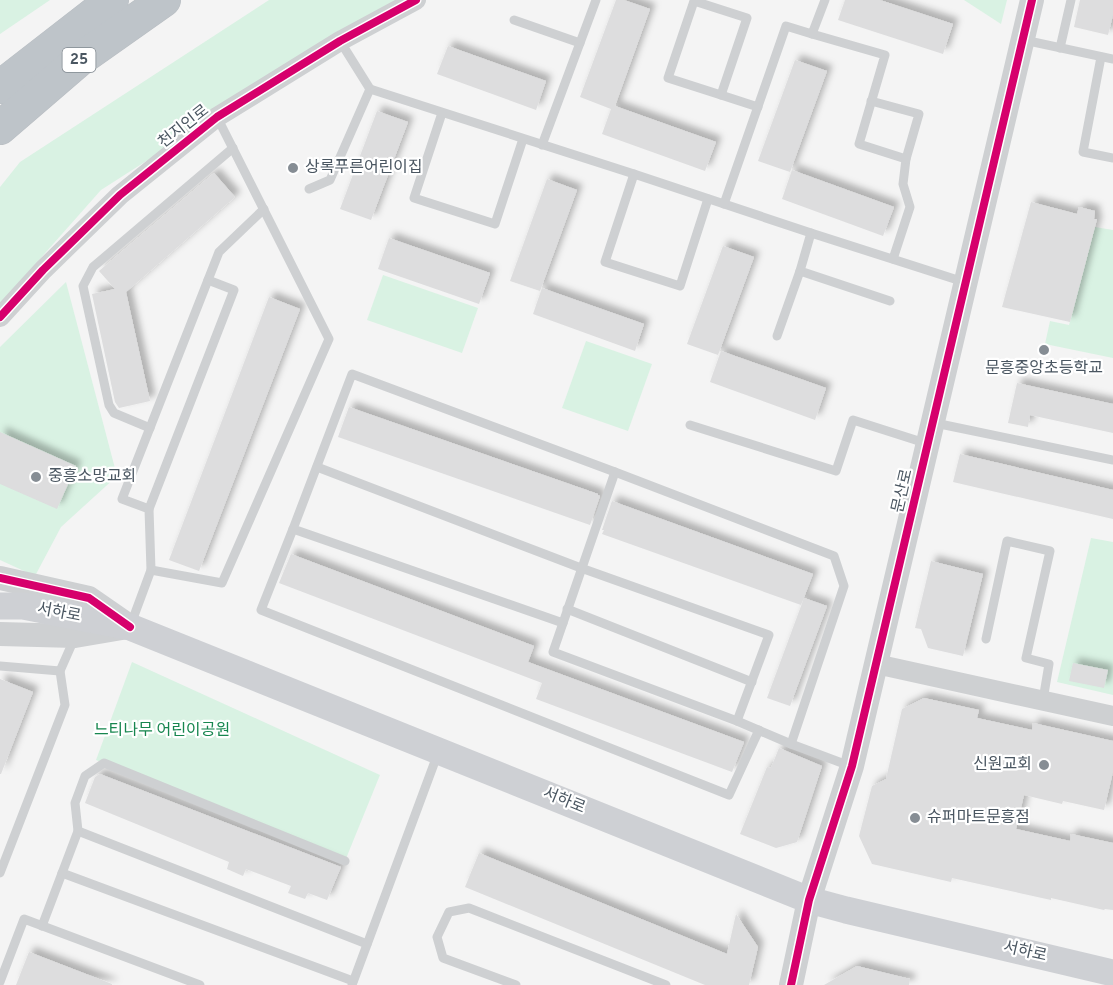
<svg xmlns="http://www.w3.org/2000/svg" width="1113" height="985" font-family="Overpass,'Noto Sans KR',sans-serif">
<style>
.green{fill:#d9f2e3}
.building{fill:#ddddde;filter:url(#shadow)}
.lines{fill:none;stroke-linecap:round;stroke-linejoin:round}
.motorway-casing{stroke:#b9bec3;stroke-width:34}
.service{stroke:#ced0d2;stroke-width:9}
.minor{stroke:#ced0d2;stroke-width:20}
.tertiary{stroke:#ced0d2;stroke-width:24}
.secondary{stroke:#ced0d4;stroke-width:27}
.motorway{stroke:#bec4c9;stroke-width:33}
.cycleway-casing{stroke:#fff;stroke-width:11}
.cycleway{stroke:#d6006c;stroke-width:8}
.poi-dot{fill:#868d94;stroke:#fff;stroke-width:2}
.labels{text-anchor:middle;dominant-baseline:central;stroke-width:4.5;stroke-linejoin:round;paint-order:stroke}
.shield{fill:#fff;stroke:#808990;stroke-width:1.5}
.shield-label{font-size:15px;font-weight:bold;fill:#4a5661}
.street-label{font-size:16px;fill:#4a5661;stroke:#fff}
.poi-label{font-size:16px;fill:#4a5661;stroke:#fff;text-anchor:start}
.park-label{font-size:16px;fill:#17864f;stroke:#fff}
</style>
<defs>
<filter id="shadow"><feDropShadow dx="5.5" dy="-5.5" stdDeviation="3" flood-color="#0004"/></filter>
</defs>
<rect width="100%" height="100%" fill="#f4f4f4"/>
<!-- green -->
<g class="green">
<path d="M0,0H50L0,34Z"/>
<path d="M269,0H398L101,190L0,304V187L20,162Z"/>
<path d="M964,0H1007L1001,24Z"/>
<path d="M1095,227L1113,230V358L1045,344L1050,321L1069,325Z"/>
<path d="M383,275L478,308L462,353L367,320Z"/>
<path d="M66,282L117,476L61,527L35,576L0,560V347Z"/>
<path d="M586,341L652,364L628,431L562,408Z"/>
<path d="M1091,538L1113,542V695L1057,682Z"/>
<path d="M132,662L380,775L345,861L96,760Z"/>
</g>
<!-- building -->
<g class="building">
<path d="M616,0H624L650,9L615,106L716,142L705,171L602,134L611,109L580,97Z"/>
<path d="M845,0H880L953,24L943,54L838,20Z"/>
<path d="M1080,0H1113V15L1108,35L1074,27Z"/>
<path d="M448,46L546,81L536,110L437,74Z"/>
<path d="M795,60L827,71L790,172L758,161Z"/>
<path d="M377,111L408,122L371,220L340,209Z"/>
<path d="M792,170L894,207L883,236L782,199Z"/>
<path d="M214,173L235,197L126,292L150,401L119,408L115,402L92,294L115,289L99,271Z"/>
<path d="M547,179L577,190L540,291L510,281Z"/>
<path d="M1031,202L1077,214L1079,207L1095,211L1094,219H1097L1070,322L1002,307Z"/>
<path d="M389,238L490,273L479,304L378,269Z"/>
<path d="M723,246L754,257L718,355L687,344Z"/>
<path d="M542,288L644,324L635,351L533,314Z"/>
<path d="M269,297L300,309L199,571L169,560Z"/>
<path d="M721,351L826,388L815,420L710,382Z"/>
<path d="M1017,383L1113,404V433L1030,415L1028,427L1008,423Z"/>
<path d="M349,407L598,494V495L600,496L590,525L338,437Z"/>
<path d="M0,432L76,466L57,509L0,484Z"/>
<path d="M960,454L1113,490V519L953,482Z"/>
<path d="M612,501L813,574L801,605L602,534L604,530H602Z"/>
<path d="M291,554L534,646L528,662L744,742L732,772L536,699L542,683L279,583Z"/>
<path d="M931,561L983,574L963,656L928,648L921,629L915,628Z"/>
<path d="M804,598L827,606L790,706L767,698Z"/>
<path d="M1073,663L1108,670L1104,688L1069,681Z"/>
<path d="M0,679L33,692L1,774H0Z"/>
<path d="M924,698L979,710L977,718L1032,730L1033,723L1113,741V772L1104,810L1063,801L1062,804L1024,795L1016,829L1070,841L1071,834L1113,843V910L1105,909L1104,910L1051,898V900L952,878L951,882L872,864L859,836L872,786L886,779L902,709Z"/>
<path d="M779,748L822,766L797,842L776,848L740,834L767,767L771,768Z"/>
<path d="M100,774L341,867L327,900L308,893L305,899L288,893L291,886L246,869L243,876L227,869L229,862L85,803L95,777Z"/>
<path d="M479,853L727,954L736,914L758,947L749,985H705L465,887Z"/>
<path d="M29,952L112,984V985H16Z"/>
<path d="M857,966L910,979L909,985H824Z"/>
</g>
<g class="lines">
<defs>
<g id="motorway">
<path d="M0,87L112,0"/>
<path d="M0,128L79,60L164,0"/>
</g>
</defs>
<!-- motorway casing -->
<use href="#motorway" class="motorway-casing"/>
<!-- service -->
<g class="service">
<path d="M694,1L747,18L721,95L668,78Z"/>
<path d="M514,20L580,43"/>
<path d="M812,34L885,55L859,144L906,159L903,184L910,207L893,259"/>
<path d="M1024,40L1113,59"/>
<path d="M1060,48L1071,0"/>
<path d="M1101,57L1083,152L1113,158"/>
<path d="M370,89L634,174L811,233L964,282"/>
<path d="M721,95L758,107"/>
<path d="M871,101L919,114L906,159"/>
<path d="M442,113L414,198L495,224L523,139"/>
<path d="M542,145L596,0"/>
<path d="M634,174L605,262L680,286L708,199"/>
<path d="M309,189L330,180L370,89L340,41"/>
<path d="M724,204L786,26L812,34L825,0"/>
<path d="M811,233L800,271L890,301"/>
<path d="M777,336L800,271"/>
<path d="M935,423L1113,460"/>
<path d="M690,425L836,471L853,420L925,443"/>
<path d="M150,428L114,413L109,405L83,286L93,267L233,148"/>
<path d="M317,467L581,568L769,635L737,721"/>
<path d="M615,472L553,652L737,721L791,744L850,766"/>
<path d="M149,509L234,290L208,280"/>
<path d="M293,529L261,610L729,795L759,730"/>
<path d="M151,570L222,583L329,339L217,117"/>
<path d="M567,609L752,682"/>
<path d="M563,623L293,529L352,374L615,472L834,556L844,586L791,744"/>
<path d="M131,624L151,570L149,509L122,499L219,252L264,209"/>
<path d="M986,639L1007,541L1050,551L1026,658L1049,664L1043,700"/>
<path d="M0,666L60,671L65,705L0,873"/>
<path d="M60,671L75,637"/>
<path d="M78,831L367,944"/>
<path d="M62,873L353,981"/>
<path d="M42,926L78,831L75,803L85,776L104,763L345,861"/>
<path d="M0,982L24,919L200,985"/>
<path d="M352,985L438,753"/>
<path d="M516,985L443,958L437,937L449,912L469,908L666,985"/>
</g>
<!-- minor -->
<g class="minor">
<path d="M0,317L43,270L120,195L217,117L340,41L416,0"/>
<path d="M876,664L1113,716"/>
</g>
<!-- tertiary -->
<g class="tertiary">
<path d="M0,578L89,598L128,625"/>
<path d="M0,634L75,636L122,628"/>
<path d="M791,985L809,900L852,766L1032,0"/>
</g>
<!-- secondary -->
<path class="secondary" d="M0,606H23L130,627L809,900L846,910L1113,973"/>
<!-- motorway -->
<use href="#motorway" class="motorway"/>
<defs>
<g id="cycleway">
<path d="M0,317L43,270L120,195L217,117L340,41L416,0"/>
<path d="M0,578L89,598L130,627"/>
<path d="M791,985L809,900L852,766L1032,0"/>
</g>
</defs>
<!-- cycleway casing -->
<use href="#cycleway" class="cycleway-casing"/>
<!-- cycleway -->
<use href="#cycleway" class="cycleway"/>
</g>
<!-- markers -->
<g class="poi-dot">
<circle cx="293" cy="168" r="6"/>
<circle cx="1044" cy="350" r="6"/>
<circle cx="36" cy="477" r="6"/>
<circle cx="1044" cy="765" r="6"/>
<circle cx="915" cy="818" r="6"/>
</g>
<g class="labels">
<!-- shield labels -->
<rect class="shield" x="62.5" y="48" width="33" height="24" rx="4.5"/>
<g class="shield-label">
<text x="79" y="60">25</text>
</g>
<!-- street labels -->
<g class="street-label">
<text transform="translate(184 127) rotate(-38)">천지인로</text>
<text transform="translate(903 491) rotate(-77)">문산로</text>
<text transform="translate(59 613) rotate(11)">서하로</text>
<text transform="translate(564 801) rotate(22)">서하로</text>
<text transform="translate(1025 952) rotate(13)">서하로</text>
</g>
<!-- poi labels -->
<g class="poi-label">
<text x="305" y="168">상록푸른어린이집</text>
<text x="1044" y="369" text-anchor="middle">문흥중앙초등학교</text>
<text x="48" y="477">중흥소망교회</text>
<text x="1032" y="765" text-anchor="end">신원교회</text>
<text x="927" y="818">슈퍼마트문흥점</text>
</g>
<!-- park labels -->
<g class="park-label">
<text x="162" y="731">느티나무 어린이공원</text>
</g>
</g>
</svg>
